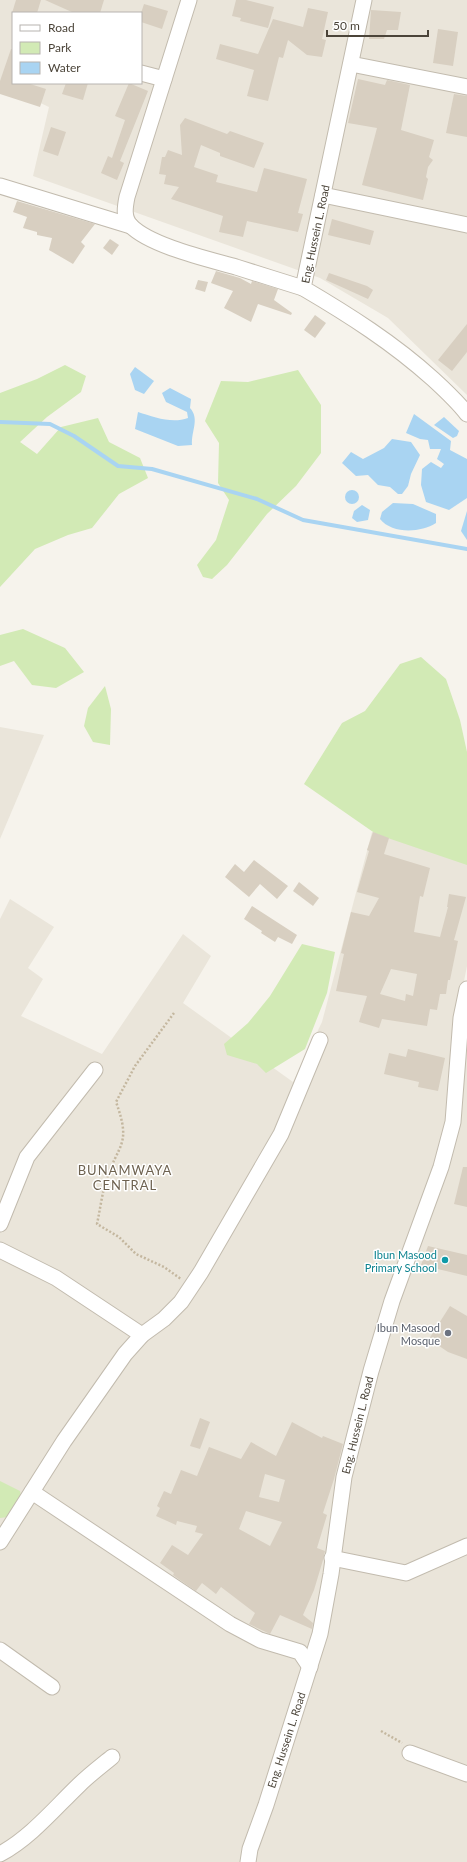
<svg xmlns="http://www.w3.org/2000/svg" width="467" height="1862" font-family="Lato,sans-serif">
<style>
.residential{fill:#eae5da;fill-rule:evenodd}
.green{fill:#d2eab5}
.water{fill:#a9d4f2}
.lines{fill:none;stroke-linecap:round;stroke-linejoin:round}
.stream{stroke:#a9d4f2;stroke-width:4}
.building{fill:#d8cfc1;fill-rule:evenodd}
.minor-casing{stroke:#c2bbae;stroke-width:17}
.path{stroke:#c4b79f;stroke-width:2.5;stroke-dasharray:2 2;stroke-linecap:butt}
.minor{stroke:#fff;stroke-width:15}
.culture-dot{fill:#0f9aa8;stroke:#fff;stroke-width:1.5}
.worship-dot{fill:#6b7280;stroke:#fff;stroke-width:1.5}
.labels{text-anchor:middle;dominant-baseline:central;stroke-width:3;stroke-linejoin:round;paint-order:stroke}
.street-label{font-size:11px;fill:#4b4439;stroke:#fff}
.culture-label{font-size:11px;fill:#0d838f;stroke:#fff;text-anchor:end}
.worship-label{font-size:11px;fill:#5b616d;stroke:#fff;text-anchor:end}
.quarter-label{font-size:13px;letter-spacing:1px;fill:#6e6250;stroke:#fff}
</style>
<rect width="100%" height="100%" fill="#f6f3ec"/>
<!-- residential -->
<g class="residential">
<path d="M0,0H467V395L388,318L320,278L33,176L49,107L0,84ZM13,13H141V83H13Z"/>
<path d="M0,727L44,735L0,839Z"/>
<path d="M372,832L467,862V966L464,981H467V1862H0V919L10,899L54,927L28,968L43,979L21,1016L102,1054L183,934L211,956L183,1003L293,1082L322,1022Z"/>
</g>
<!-- green -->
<g class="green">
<path d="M65,365L86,376L81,392L47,417L20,442L37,454L61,427L98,418L109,442L140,458L148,478L119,494L92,528L68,535L35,549L0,587V393L37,379Z"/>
<path d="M298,370L321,405V453L296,486L267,514L227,565L212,579L203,577L197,565L216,540L229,500L218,483L219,443L205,421L221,381L248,382Z"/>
<path d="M23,629L65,648L84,672L56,688L32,685L14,661L0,666V635Z"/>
<path d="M421,657L446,679L460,720L467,752V865L376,834L304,784L342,723L365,711L400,664Z"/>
<path d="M105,686L111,709L110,745L93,742L84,726L88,708Z"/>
<path d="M302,944L335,952L327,993L305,1049L266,1073L257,1064L227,1055L224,1044L248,1023L270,996Z"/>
<path d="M0,1481L20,1491L21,1496L8,1517L0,1518Z"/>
</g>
<!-- water -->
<g class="water">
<path d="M135,367L154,381L144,394L135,390L130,374Z"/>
<path d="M170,388L191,399L190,408C200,419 191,431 192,445L178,446L135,429L138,412C154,417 172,424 188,418L187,412L166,402L162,393Z"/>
<path d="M414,414L451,441L450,450L467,459V498L449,510L426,502L421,485L422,469L431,462L441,468L444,464L437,459L441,449H430L428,440L420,439L406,433Z"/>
<path d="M444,417L459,431L457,436L453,438L434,425Z"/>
<path d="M392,439L411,442L420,455L411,474L408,486L402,494H398L390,487L378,485L368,475L356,476L342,463L351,452L363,459L384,448Z"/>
<circle cx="352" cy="497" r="7"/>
<path d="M393,503L413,504L436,514V523C420,533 392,534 380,519L382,512Z"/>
<path d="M362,505L370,510L368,520L357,522L352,518L354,511Z"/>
<path d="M467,511V540L461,531Z"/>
</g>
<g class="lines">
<!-- stream -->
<path class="stream" d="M0,422L50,424L74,436L118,466L152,469L257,499L303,520L467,549"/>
</g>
<!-- building -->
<g class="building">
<path d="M16,0H41L37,13H12Z"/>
<path d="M45,0H104L100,13H74Z"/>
<path d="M236,0H246L274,7L268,28L240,21L241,18L232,16Z"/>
<path d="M144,4L168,11L162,29L141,22V13Z"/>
<path d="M308,8L328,12L322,39L326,40L322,57L307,55L288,40L283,58L279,57L268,101L247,96L254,70L216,59L220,44L258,54L273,19L303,27Z"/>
<path d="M371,10L401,12L398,30H387L384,39H369Z"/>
<path d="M438,29L458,32L453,66L433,63Z"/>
<path d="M11,49H13V83H27L46,89L40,107L0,94V81Z"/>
<path d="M358,79L385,85L387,80L410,85L401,130L434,140L429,157L433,160L428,167L426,177L428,179L423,200L362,185L377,128L348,123Z"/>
<path d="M66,83H88L83,100L62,94Z"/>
<path d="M129,83L148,91L120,161L124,163L117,180L101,173L108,156L112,158L125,120L115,116Z"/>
<path d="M454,94L467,96V137L446,133Z"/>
<path d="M185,118L227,134L230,131L264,143L254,168L220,156V153L201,145L194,167L218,175L216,182L257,192L264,168L307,179L298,213L303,214L298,232L247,221L243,237L219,232L223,216L171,199L179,187L164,184L166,175L159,174L162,157H165L168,150L182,155L180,125Z"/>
<path d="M51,127L66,132L58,156L43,151Z"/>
<path d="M17,201L95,224L81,242L85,246L73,264L49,250L52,238L37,235V232L23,228L27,217L13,212Z"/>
<path d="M332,219L374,231L370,245L328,235Z"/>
<path d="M110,239L119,245L112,255L103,248Z"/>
<path d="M216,271L240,278L251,284L252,281L278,289L274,300L292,313L291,315L258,304L251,322L224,308L233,291L211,283Z"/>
<path d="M329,273L367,286L373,290L368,299L326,280Z"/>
<path d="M198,280L208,282L205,292L195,289Z"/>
<path d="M315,315L326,323L315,338L304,330Z"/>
<path d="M467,324V352L452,371L438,360Z"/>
<path d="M373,832L389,838L384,854L430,868L423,897L420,896L414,932L440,937L448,907H447L449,894L466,897L454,940L458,941L450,980H448L446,994H440L437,1010L430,1009L427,1026L382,1019L379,1028L359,1022L367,996L336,991L344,954L341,953L351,912L369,916L379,898L357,892L369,851L367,850ZM391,969L417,974L413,996L406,994L405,1001L380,994Z"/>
<path d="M254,860L288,886L277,899L260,884L249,897L225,877L235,864L244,872Z"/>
<path d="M299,882L319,898L313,906L293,891Z"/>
<path d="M252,906L297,935L292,944L278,937L275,942L261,933L262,931L244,919Z"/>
<path d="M408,1049L445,1058L438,1091L418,1087L419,1082L384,1074L389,1053L406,1057Z"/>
<path d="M463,1167H467V1207L454,1204Z"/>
<path d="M428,1246L467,1255V1276L421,1265Z"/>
<path d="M450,1306L467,1316V1359L448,1352L429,1339Z"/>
<path d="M200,1418L210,1422L200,1449L190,1446Z"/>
<path d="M292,1422L322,1438L323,1436L343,1444L334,1479L323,1513L327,1515L317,1548L325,1551L323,1560L314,1590L303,1615L313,1623L312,1629L280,1615L270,1634L249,1624L255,1613L221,1587L216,1594L202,1583L196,1591L177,1578L173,1575L174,1573L160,1563L172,1545L188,1555L203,1534L195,1532L197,1526L177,1521L176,1525L156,1516L160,1508L157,1506L164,1491L171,1494L181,1470L197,1476L209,1447L241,1459L251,1442L276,1456ZM265,1474L285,1480L279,1502L259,1497ZM246,1511L282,1522L270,1546L239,1529Z"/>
</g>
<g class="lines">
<defs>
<g id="minor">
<path d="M189,0L127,197C125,207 123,218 131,226C151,246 208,259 236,267C258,274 281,281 303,288"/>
<path d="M364,0L303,288C349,315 393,343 433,379C445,390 457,401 467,414"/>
<path d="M351,64L467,87"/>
<path d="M141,73L164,79"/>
<path d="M0,186L131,226"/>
<path d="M323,195L467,225"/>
<path d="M0,1224L27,1157L95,1070"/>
<path d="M0,1250L56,1278L142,1335"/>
<path d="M32,1492L230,1624L260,1640L300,1652L310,1667"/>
<path d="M0,1542L64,1441L125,1354L142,1335L164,1319L181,1302L201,1272L281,1134L320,1040"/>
<path d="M332,1558L406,1573L467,1546"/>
<path d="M0,1650L52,1687"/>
<path d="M410,1753L467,1774"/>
<path d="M0,1854C30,1838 54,1809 79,1785C89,1775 101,1766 112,1757"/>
<path d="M248,1862L250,1849L266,1805L320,1634L331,1574L344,1477L371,1371L392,1301L441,1167L453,1122L461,1018L467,989"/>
</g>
</defs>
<!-- minor casing -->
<use href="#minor" class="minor-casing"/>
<!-- path -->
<g class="path">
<path d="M174,1013L135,1066L116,1102C132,1146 118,1143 106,1181C102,1194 100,1210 97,1224L119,1237L136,1254L164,1267L181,1279"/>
<path d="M381,1731L402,1743"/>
</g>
<!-- minor -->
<use href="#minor" class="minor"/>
</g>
<!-- markers -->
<circle class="culture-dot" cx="445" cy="1260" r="4"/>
<circle class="worship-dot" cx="448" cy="1333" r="4"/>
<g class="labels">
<!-- street labels -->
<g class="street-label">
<text transform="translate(315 234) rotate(-78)">Eng. Hussein L. Road</text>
<text transform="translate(357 1425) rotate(-76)">Eng. Hussein L. Road</text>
<text transform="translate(286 1740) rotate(-72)">Eng. Hussein L. Road</text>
</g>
<!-- culture labels -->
<g class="culture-label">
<text x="437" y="1254">Ibun Masood<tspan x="437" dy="13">Primary School</tspan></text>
</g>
<!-- worship labels -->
<g class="worship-label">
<text x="440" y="1327">Ibun Masood<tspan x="440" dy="13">Mosque</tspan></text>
</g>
<!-- quarter labels -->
<g class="quarter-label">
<text x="125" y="1170">BUNAMWAYA<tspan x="125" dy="15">CENTRAL</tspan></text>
</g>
</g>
<!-- legend -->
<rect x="12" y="12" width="130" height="72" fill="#ffffff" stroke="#b7b4b0"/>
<rect x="20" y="25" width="20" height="6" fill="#ffffff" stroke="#b7b4b0"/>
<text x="48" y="32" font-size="12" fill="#4b4439">Road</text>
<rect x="20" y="42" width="20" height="12" fill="#d2eab5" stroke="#b7b4b0"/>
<text x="48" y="52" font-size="12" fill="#4b4439">Park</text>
<rect x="20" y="62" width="20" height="12" fill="#a9d4f2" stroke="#b7b4b0"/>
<text x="48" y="72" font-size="12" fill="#4b4439">Water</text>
<!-- scale -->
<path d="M327 30v6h101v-6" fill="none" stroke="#4b4439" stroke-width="2"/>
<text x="333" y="30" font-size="12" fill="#4b4439" stroke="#ffffff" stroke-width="3" paint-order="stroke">50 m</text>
</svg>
